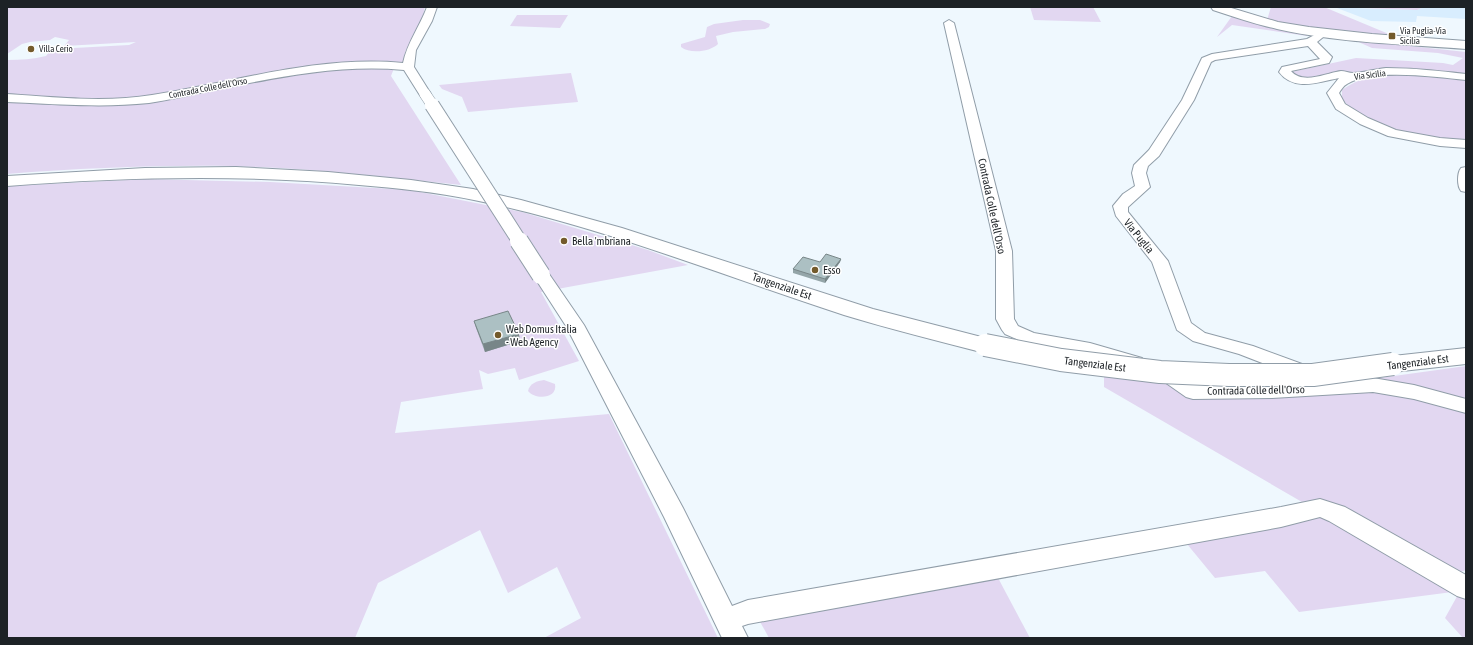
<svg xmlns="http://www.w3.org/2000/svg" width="1473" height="645" font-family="'Asap Condensed',sans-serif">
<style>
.built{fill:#d8edfe}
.green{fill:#e2d7f1}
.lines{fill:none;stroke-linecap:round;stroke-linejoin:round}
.minor-casing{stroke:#909da8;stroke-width:2}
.major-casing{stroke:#909da8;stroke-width:2}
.minor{fill:#fff;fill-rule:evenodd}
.major{fill:#fff;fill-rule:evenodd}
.minor-bridge-far2-casing{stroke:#909da8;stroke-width:12;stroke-linecap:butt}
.minor-bridge-far1-casing{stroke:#909da8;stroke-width:16;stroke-linecap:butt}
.minor-bridge-casing{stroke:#909da8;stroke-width:20;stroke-linecap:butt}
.major-bridge-casing{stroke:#909da8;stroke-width:24;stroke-linecap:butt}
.minor-bridge-far2{stroke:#fff;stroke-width:11}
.minor-bridge-far1{stroke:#fff;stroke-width:14}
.minor-bridge{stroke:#fff;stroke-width:18}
.major-bridge{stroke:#fff;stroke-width:22}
.wall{fill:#94a5a8}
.shaded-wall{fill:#788688}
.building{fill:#acc0c3;stroke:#788688}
.poi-dot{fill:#735a2b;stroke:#fff;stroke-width:1.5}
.labels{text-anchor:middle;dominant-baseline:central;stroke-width:3;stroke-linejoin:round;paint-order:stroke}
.far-poi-label{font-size:9px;fill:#1d2226;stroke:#fff;text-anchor:start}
.far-street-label{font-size:9px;fill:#1d2226;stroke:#fff}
.street-label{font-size:11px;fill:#1d2226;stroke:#fff}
.poi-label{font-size:11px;fill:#1d2226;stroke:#fff;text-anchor:start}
</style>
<rect width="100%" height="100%" fill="#eff8fe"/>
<!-- built -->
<path class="built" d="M1325,7L1417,10L1424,7H1466V19L1417,16L1416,22L1371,21L1337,8Z"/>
<!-- green -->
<g class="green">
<path d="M7,7H425L421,24L406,50L403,62L396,63L391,76L461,185C385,177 308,168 231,166C157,165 82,168 7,174V60C21,60 33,59 46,56L50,51L56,49L129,45L136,42L64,46L69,40L55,37L50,40L30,42L22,44L7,54Z"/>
<path d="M1030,7H1093L1101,22L1034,20Z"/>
<path d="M1271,7H1324L1396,37L1321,31L1267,20Z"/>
<path d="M1336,7H1424L1417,10Z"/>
<path d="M517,15H568L560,28L510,26Z"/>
<path d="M1232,16L1261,24L1307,34V36L1232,25L1217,37Z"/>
<path d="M743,20H760L770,24L769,27L765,29L733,32L716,36L718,44C710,52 690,54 681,47V44L705,37L707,27L714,24Z"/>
<path d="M1354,40L1466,52V76L1354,74L1311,79L1295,77L1291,72L1356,58L1443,63L1453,65L1463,58L1438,53L1372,48Z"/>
<path d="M571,73L578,102L468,112L462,97L442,89L439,85Z"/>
<path d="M1393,74H1415L1466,79V141C1433,138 1379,134 1353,111C1349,107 1346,103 1342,99V90C1361,77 1370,77 1393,74Z"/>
<path d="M146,179L270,182L410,190L522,212L648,250L688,265L541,292L579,361L519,380L515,368L488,374L479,370L483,389L401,402L395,433L609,414L718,638H544L581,618L557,567L508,593L480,530L378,583L355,638H7V186Z"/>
<path d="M1466,366V570L1452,575L1320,499L1302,502L1104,387V375L1365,380Z"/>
<path d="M544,380L555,384C558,399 535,400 528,391C530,383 537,381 544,380Z"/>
<path d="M1317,514L1466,594V638H1463L1445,618L1460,591L1299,612L1265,571L1215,578L1187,544Z"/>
<path d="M997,576L1030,638H769L758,618Z"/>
</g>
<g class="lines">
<defs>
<g id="minor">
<path d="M427,7H437L432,21L416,50L414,67L431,94L429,97H421L404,70C338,64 274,78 209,91C189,95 169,100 149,103C102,108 55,104 7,102V94C55,97 104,103 152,95C236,82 317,55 403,63C407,43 420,26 427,7Z"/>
<path d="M949,20L954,23L1012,251L1014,319L1018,326L1034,333L1090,343L1142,358L1145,363L1142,368L1135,369L1088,355L1023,342L1005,334L1002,330L996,319V251L944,23Z"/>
<path d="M1322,31L1327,34L1317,42L1332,57L1329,63L1291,71C1303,85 1326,73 1341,71C1345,71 1349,73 1353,73C1362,73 1376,69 1386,68C1413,68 1440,71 1466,74V80C1435,77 1373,68 1347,84C1343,86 1341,90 1339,93L1345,104L1368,118L1396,130L1440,138L1466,140V148L1440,146L1388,136L1360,124L1336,109L1327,93L1339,78C1319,82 1294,92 1279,72L1282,67L1320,59L1308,46L1215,60L1211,62L1194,100L1159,156L1148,166L1146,173L1150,187L1128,207V212L1168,261L1191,323L1205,333L1253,346L1313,368L1316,373L1313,378L1306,380L1239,354L1193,341L1177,330L1152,262L1116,216L1113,206L1123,194L1135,186L1132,173L1134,165L1149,150L1182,100L1202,58L1212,54L1307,39Z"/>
<path d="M1466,167V192L1461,191C1457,186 1457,173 1461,168Z"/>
<path d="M541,270L547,271L584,325L683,508L732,606L748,600L1281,507L1320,499L1345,507L1466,575V599L1457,596L1329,521L1320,517L1281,527L748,624L742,626L748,638H722L664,517L566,326L533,275L535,271Z"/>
<path d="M1160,366L1180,373L1197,385L1272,384L1373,378L1414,385L1466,399V413L1414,399L1373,392L1272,398L1193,399L1186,397L1166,383L1153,378L1150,373L1153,368Z"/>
</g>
<g id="major">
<path d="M1211,7H1228L1278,22L1309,27L1372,34L1466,41V49C1403,44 1339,43 1277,29C1255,24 1234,17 1213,10Z"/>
<path d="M236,167L328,172L411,180L473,189L521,200L622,228L873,309L993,340L996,345L993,350L985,353C938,341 890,329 844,315C721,275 601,226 474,200C436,192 397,188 359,185C242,174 124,177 7,186V176L145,168Z"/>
<path d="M1466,348V364L1393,372L1385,370L1381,364L1385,358L1393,356Z"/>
</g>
</defs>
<!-- minor casing -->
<use href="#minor" class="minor-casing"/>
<!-- major casing -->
<use href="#major" class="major-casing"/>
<!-- minor -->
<use href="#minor" class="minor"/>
<!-- major -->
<use href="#major" class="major"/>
<defs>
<path id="minor-bridge-far2" d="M425,94L433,106"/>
<path id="minor-bridge-far1" d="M432,105L520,242"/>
<path id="minor-bridge" d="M519,241L541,275"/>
<path id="major-bridge" d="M985,345L1061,360L1160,372L1229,375H1313L1393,364"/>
</defs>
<!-- minor-bridge-far2 casing -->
<use href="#minor-bridge-far2" class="minor-bridge-far2-casing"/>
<!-- minor-bridge-far1 casing -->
<use href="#minor-bridge-far1" class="minor-bridge-far1-casing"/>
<!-- minor-bridge casing -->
<use href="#minor-bridge" class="minor-bridge-casing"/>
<!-- major-bridge casing -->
<use href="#major-bridge" class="major-bridge-casing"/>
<!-- minor-bridge-far2 -->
<use href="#minor-bridge-far2" class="minor-bridge-far2"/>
<!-- minor-bridge-far1 -->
<use href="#minor-bridge-far1" class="minor-bridge-far1"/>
<!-- minor-bridge -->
<use href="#minor-bridge" class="minor-bridge"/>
<!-- major-bridge -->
<use href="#major-bridge" class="major-bridge"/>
</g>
<!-- wall -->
<g class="wall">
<path d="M841,259L840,262L825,283L793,273V269L820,262Z"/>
<path d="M474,321L520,341L485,352L476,328Z"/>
</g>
<!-- shaded-wall -->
<g class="shaded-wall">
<path d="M841,259L840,262L825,283V279Z"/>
<path d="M519,334L520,341L485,352L483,344Z"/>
</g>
<!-- building -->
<g class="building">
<path d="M826,254L841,259L825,279L793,269L803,257L820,262Z"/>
<path d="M508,311L519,334L483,344L474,321Z"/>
</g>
<!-- markers -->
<g class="poi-dot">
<rect x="1388" y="32" width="8" height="8" rx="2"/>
<circle cx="31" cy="49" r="4"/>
<circle cx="564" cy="241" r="4"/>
<circle cx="815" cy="270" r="4"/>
<circle cx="498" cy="335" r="4"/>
</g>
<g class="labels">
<!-- far-poi labels -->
<g class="far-poi-label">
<text x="1400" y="31">Via Puglia-Via<tspan x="1400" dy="10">Sicilia</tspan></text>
<text x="39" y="49">Villa Cerio</text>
</g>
<!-- far-street labels -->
<g class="far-street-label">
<text transform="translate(1370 75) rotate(-7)">Via Sicilia</text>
<text transform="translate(208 88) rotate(-11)">Contrada Colle dell'Orso</text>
</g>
<!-- street labels -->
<g class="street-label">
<text transform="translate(992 206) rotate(78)">Contrada Colle dell'Orso</text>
<text transform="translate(1139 236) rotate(51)">Via Puglia</text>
<text transform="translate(782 286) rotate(19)">Tangenziale Est</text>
<text transform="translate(1418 362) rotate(-7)">Tangenziale Est</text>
<text transform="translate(1095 364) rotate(7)">Tangenziale Est</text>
<text transform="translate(1256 390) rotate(-1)">Contrada Colle dell'Orso</text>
</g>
<!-- poi labels -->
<g class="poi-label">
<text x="572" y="241">Bella 'mbriana</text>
<text x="823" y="270">Esso</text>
<text x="506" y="329">Web Domus Italia<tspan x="506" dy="13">- Web Agency</tspan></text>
</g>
</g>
<!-- border -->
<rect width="1473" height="645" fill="none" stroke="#1d2226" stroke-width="16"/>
</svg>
